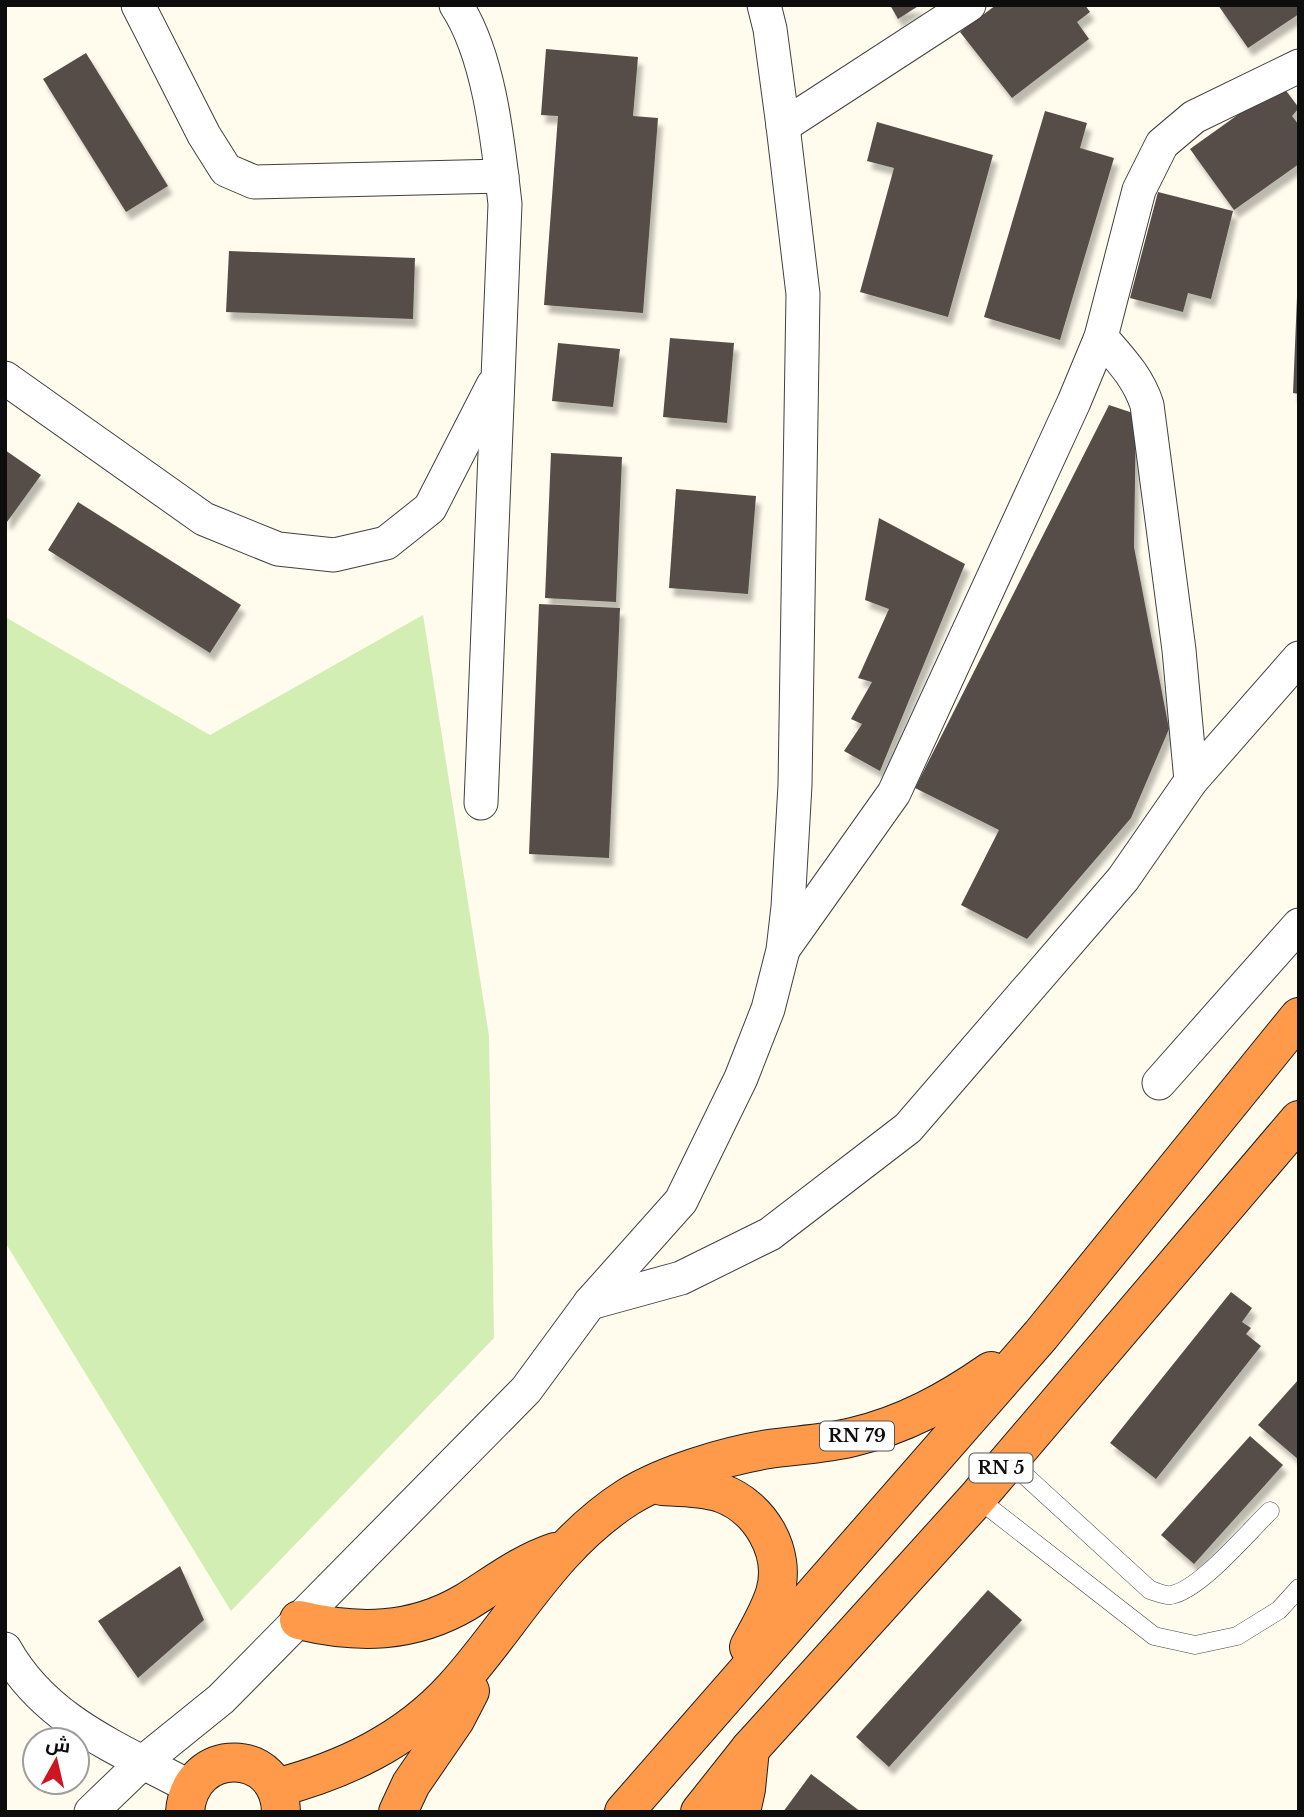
<svg xmlns="http://www.w3.org/2000/svg" width="1304" height="1817" font-family="'Libre Baskerville',Cairo,serif">
<style>
.green{fill:#d2eeb2}
.building{fill:#574e48;filter:url(#shadow)}
.lines{fill:none;stroke-linecap:round;stroke-linejoin:round}
.lane-casing{stroke:#404040;stroke-width:19}
.street-casing{stroke:#404040;stroke-width:35}
.highway-casing{stroke:#1e1e1e;stroke-width:40}
.lane{stroke:#fff;stroke-width:18}
.street{stroke:#fff;stroke-width:33}
.highway{stroke:#ff9a4b;stroke-width:38}
.labels{text-anchor:middle;dominant-baseline:central;stroke-width:7;stroke-linejoin:round;paint-order:stroke}
.shield{fill:#fff;stroke:#565656;stroke-width:2}
.shield-label{font-size:18px;font-weight:bold;fill:#0d0d0d}
</style>
<defs>
<filter id="shadow"><feDropShadow dx="4.5" dy="8" stdDeviation="2" flood-color="#0004"/></filter>
</defs>
<rect width="100%" height="100%" fill="#fffbed"/>
<!-- green -->
<path class="green" d="M423,615L489,1036L494,1338L231,1611L5,1242V617L210,735Z"/>
<!-- building -->
<g class="building">
<path d="M890,5H920L898,19Z"/>
<path d="M996,5H1085L1090,12L1077,22L1089,39L1012,98L960,32Z"/>
<path d="M1218,5H1299V14L1248,48Z"/>
<path d="M546,49L638,57L633,116L658,118L643,313L544,305L558,116L541,115Z"/>
<path d="M86,53L168,186L126,212L43,79Z"/>
<path d="M1281,84L1299,108L1292,116L1299,125V164L1234,210L1190,149Z"/>
<path d="M1045,111L1087,123L1080,148L1114,158L1060,340L984,317Z"/>
<path d="M877,122L993,155L948,317L860,292L894,168L867,161Z"/>
<path d="M1158,192L1233,211L1211,299L1188,293L1183,312L1130,298Z"/>
<path d="M229,251L415,258L413,319L226,312Z"/>
<path d="M1297,297H1299V394L1293,393Z"/>
<path d="M670,338L734,343L727,423L663,417Z"/>
<path d="M558,343L620,349L613,407L552,401Z"/>
<path d="M1109,405L1136,414L1134,547L1169,729L1131,818L1027,939L961,905L999,830L915,788Z"/>
<path d="M5,450L41,475L7,522L5,520Z"/>
<path d="M551,453L622,457L616,602L545,598Z"/>
<path d="M676,489L756,496L748,594L669,588Z"/>
<path d="M78,502L241,605L210,653L48,550Z"/>
<path d="M879,518L965,564L880,771L844,751L862,724L851,719L872,682L858,678L889,609L865,600Z"/>
<path d="M539,604L620,608L609,858L529,854Z"/>
<path d="M1231,1292L1252,1308L1242,1322L1251,1328L1246,1334L1261,1346L1156,1479L1110,1443Z"/>
<path d="M1299,1379V1460L1258,1425Z"/>
<path d="M1250,1436L1283,1465L1194,1564L1161,1535Z"/>
<path d="M180,1566L204,1620L138,1678L98,1621Z"/>
<path d="M988,1590L1022,1620L889,1767L856,1737Z"/>
<path d="M811,1774L861,1812H783Z"/>
</g>
<g class="lines">
<defs>
<g id="lane">
<path d="M1008,1460L1150,1590C1157,1592 1165,1596 1171,1595C1200,1590 1248,1532 1270,1511"/>
<path d="M977,1498L1154,1636L1195,1645L1237,1636L1279,1610L1299,1588"/>
</g>
<g id="street">
<path d="M138,5L204,135L226,170L254,182L502,176"/>
<path d="M456,5C490,57 498,143 505,204L481,803"/>
<path d="M783,126L969,5"/>
<path d="M1101,337C1120,359 1138,377 1147,405L1179,650L1191,781"/>
<path d="M5,378L204,519L278,549L334,555L386,543L430,508L493,385"/>
<path d="M784,948L894,793L1074,402L1101,337L1139,190L1162,144L1194,117L1299,66"/>
<path d="M1159,1083L1299,925"/>
<path d="M590,1303L681,1278L770,1234L908,1128L1123,879L1191,781L1299,658"/>
<path d="M5,1649C46,1722 120,1749 190,1787"/>
<path d="M91,1812L143,1762L221,1699L526,1390L590,1303L681,1201L741,1078L768,1009L783,950L788,907L795,785L803,294L783,126L770,29L764,5"/>
</g>
<g id="highway">
<path d="M662,1486C681,1487 703,1487 721,1493C760,1507 787,1552 775,1593C769,1612 758,1630 749,1647"/>
<path d="M299,1620C357,1634 412,1634 466,1602C495,1584 522,1563 555,1552"/>
<path d="M276,1788C344,1770 406,1741 454,1688C513,1623 551,1546 628,1497C665,1474 726,1456 769,1449C796,1445 825,1444 853,1437C904,1425 948,1401 991,1371"/>
<path d="M185,1812C190,1745 280,1747 281,1812"/>
<path d="M398,1812L411,1784L455,1720L470,1691"/>
<path d="M624,1812L1041,1335L1299,1017"/>
<path d="M700,1812L750,1749L977,1498L1299,1120"/>
<path d="M741,1812L746,1789L750,1749"/>
</g>
</defs>
<!-- lane casing -->
<use href="#lane" class="lane-casing"/>
<!-- street casing -->
<use href="#street" class="street-casing"/>
<!-- highway casing -->
<use href="#highway" class="highway-casing"/>
<!-- lane -->
<use href="#lane" class="lane"/>
<!-- street -->
<use href="#street" class="street"/>
<!-- highway -->
<use href="#highway" class="highway"/>
</g>
<g class="labels">
<!-- shield labels -->
<g class="shield">
<rect x="820" y="1421.5" width="74" height="29" rx="5"/>
<rect x="969.5" y="1453.5" width="63" height="29" rx="5"/>
</g>
<g class="shield-label">
<text x="857" y="1436">RN 79</text>
<text x="1001" y="1468">RN 5</text>
</g>
</g>
<!-- border -->
<rect width="1304" height="1817" fill="none" stroke="#0d0d0d" stroke-width="14"/>
<!-- north arrow -->
<g transform="translate(56 1761) rotate(8)"><circle r="33" fill="#ffffff" stroke="#9e9e9e" stroke-width="2"/>
<path d="M0-5L12 26L0 18L-12 26Z" fill="#cc1622"/>
<text y="-10" font-size="19" font-weight="bold" text-anchor="middle" fill="#0d0d0d">ش</text>
</g>
</svg>
